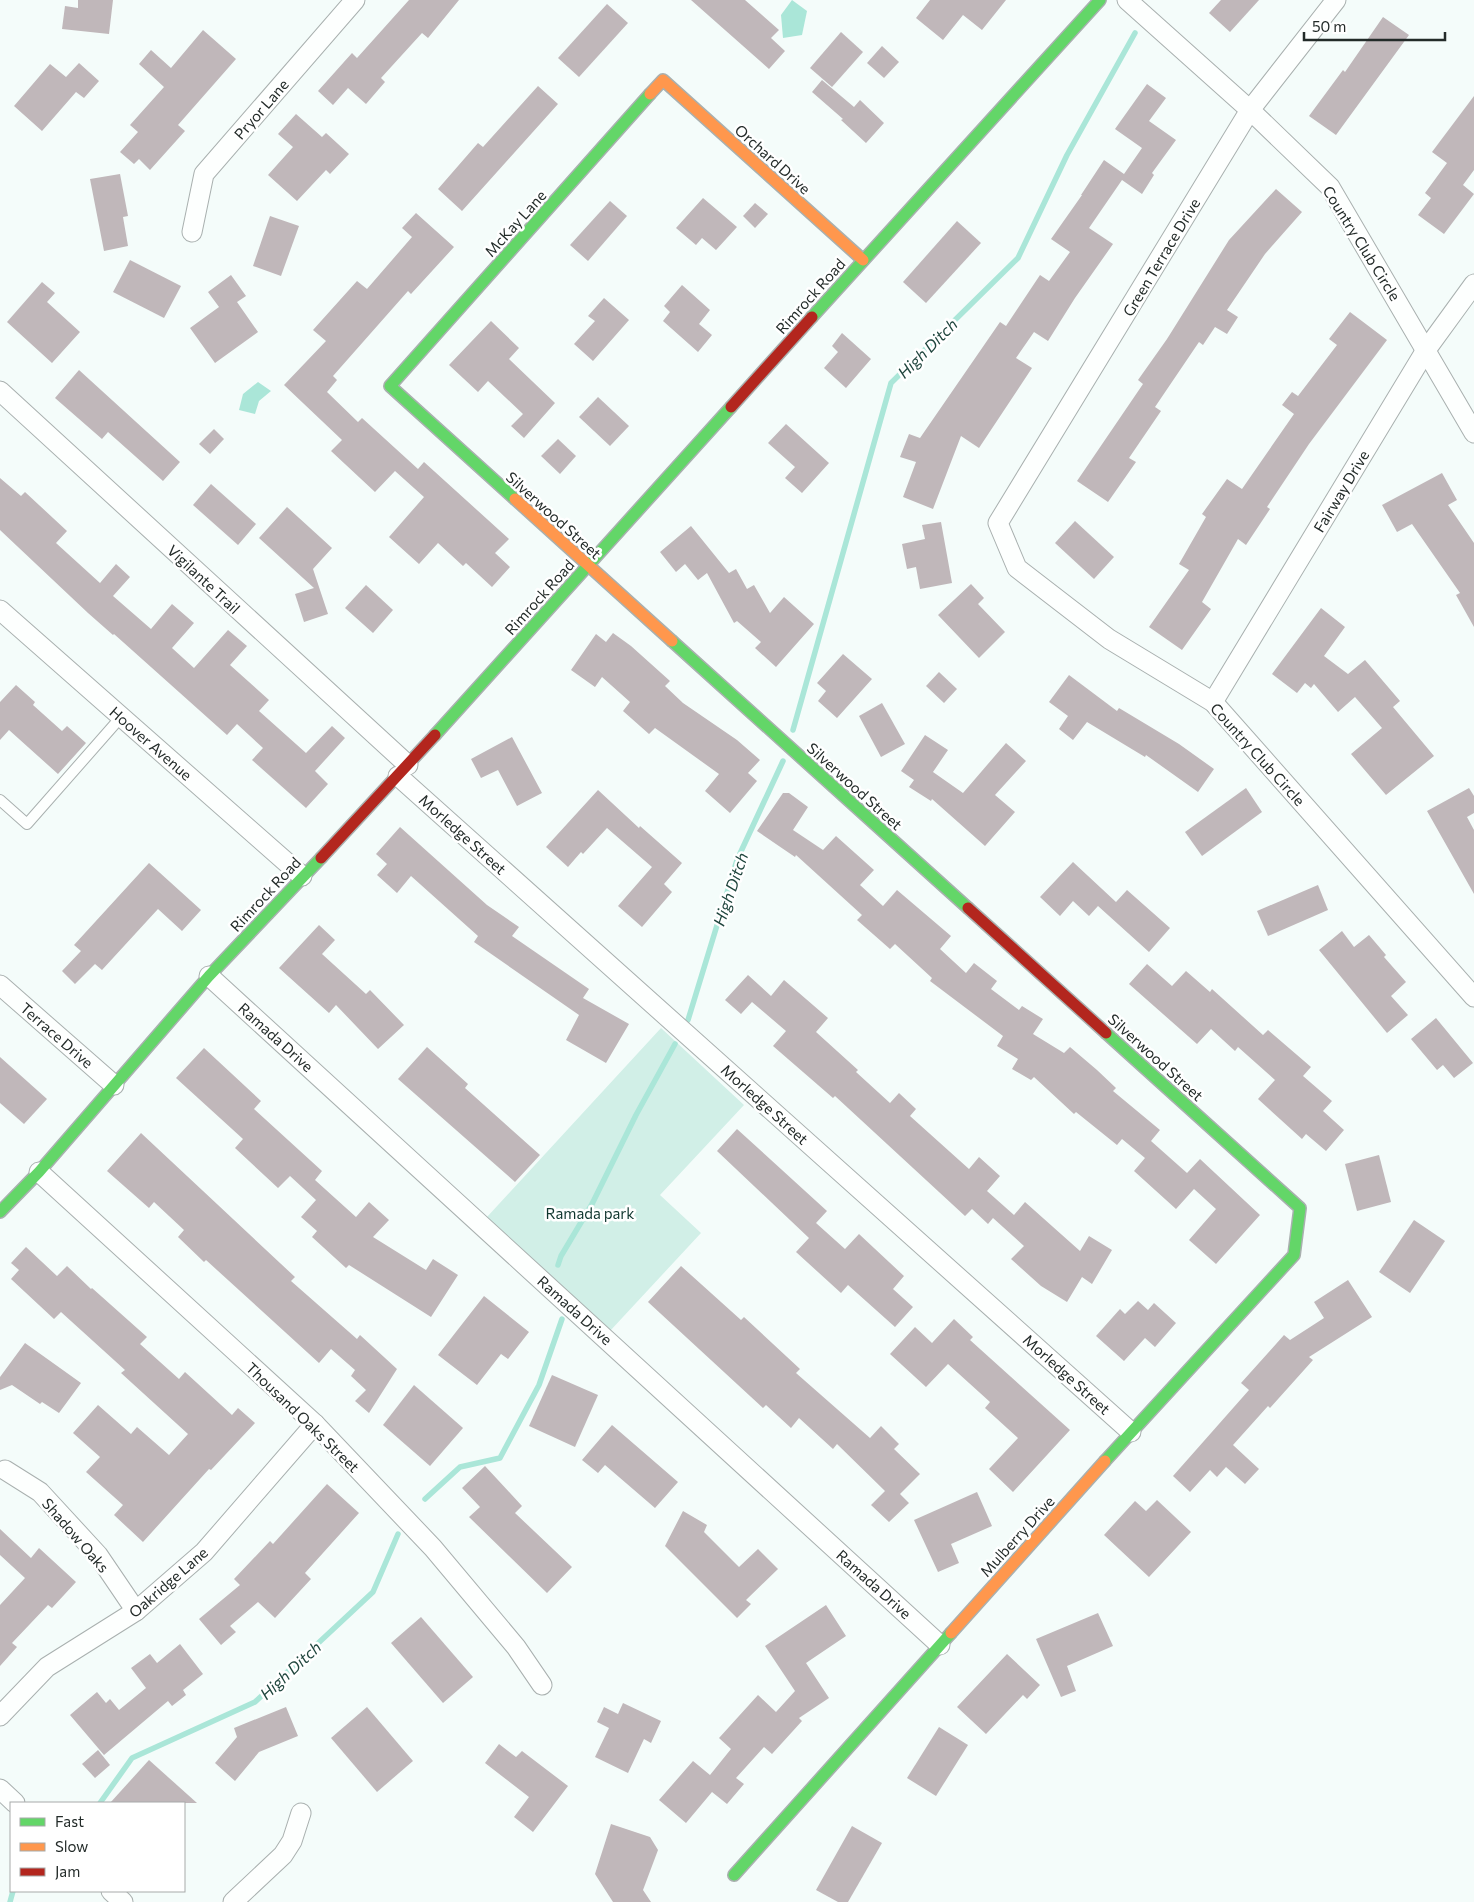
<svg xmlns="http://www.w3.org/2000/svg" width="1474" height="1902" font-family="Commissioner,sans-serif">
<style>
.green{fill:#d1efe7}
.water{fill:#aae6d8}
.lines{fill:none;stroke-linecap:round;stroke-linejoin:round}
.stream{stroke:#aae6d8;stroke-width:5.5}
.building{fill:#c0b7ba}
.lane-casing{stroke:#a9b0af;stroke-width:12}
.street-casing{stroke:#a9b0af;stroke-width:21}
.fast-casing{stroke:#a9b0af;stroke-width:14}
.slow-casing{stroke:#a9b0af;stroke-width:14}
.jam-casing{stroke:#a9b0af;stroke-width:14}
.lane{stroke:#fdfffe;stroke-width:10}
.street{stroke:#fdfffe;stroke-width:19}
.fast{stroke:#63d668;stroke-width:11}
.slow{stroke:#ff974d;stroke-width:11}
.jam{stroke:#b3261e;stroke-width:11}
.labels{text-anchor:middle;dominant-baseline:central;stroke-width:5;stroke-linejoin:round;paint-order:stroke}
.street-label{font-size:15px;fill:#232b29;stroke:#fff}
.park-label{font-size:15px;fill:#0e352d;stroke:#fff}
.water-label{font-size:16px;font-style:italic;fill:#1f453d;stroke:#fff}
</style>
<rect width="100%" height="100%" fill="#f4fcfa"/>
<!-- green -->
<path class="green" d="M661,1028L744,1105L660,1195L701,1233L610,1331L487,1217Z"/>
<!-- water -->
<g class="water">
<path d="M792,0L807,11L802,35L783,38L781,15Z"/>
<path d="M258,382L271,391L259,401L255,414L239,410L243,394Z"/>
</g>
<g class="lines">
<!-- stream -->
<g class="stream">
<path d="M793,730L891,383L1018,258L1067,155L1135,33"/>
<path d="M688,1020L737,860L783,761"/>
<path d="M558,1265L561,1256L592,1204L636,1115L675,1044"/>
<path d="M425,1499L460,1467L500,1458L539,1385L562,1319"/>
<path d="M100,1803L132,1758L255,1702L373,1592L398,1534"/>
<path d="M10,1902L13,1891"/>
</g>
</g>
<!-- building -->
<g class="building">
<path d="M78,0H113L109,34L62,29L65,6L78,8Z"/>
<path d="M409,0H459L428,38L422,33L381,78L385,82L366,104L348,88L333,105L318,91L352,53L357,58Z"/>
<path d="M691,0H745L779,30L771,38L785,51L769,69Z"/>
<path d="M930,0H1006L982,30L963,15L943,40L916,18Z"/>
<path d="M1221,0H1259L1230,32L1209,13Z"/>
<path d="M607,4L628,23L579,77L558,58Z"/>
<path d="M1383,17L1409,35L1336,135L1309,116L1343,70L1345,72Z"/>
<path d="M203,30L236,59L178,125L185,131L150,170L139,159L134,164L120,152L138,132L130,125L164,87L139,64L151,50L171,68Z"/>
<path d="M841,32L863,52L832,87L810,68Z"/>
<path d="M882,46L899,62L884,78L867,63Z"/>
<path d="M79,63L99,81L84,98L76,92L42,131L14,106L50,64L66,77Z"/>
<path d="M822,80L854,107L860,100L884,123L866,143L841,120L843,119L812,92Z"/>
<path d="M1147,84L1166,98L1149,121L1176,140L1152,173L1154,175L1142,194L1122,180L1089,228L1113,244L1075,298L1048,341L1034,332L1016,358L1032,368L979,448L961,436L933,509L903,497L916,462L900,457L909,434L920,438L1000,322L1006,326L1040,275L1049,281L1070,252L1051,239L1082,195H1081L1104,160L1124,174L1142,148L1115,129Z"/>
<path d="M538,86L558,104L462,211L438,189L478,143L483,147Z"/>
<path d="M1474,96V170L1463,185L1474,194L1444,234L1418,215L1431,198L1425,193L1447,163L1432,152Z"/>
<path d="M296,114L322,137L326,133L349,154L330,174L326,170L297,201L268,175L293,147L278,134Z"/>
<path d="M120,174L128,216L123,217L128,246L104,251L90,179Z"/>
<path d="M1276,189L1302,212L1265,254L1227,310L1238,317L1227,334L1215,327L1203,345L1199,342L1155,407L1161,411L1129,458L1136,462L1108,502L1077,481L1143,384L1138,380L1167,339L1229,240Z"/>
<path d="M703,198L737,227L716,250L702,238L696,245L676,228Z"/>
<path d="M610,201L627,216L588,261L570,245Z"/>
<path d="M755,203L768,214L755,228L743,216Z"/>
<path d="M416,213L454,247L411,294L408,291L333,376L337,380L327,392L358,422L362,418L418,469L424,462L509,539L495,553L510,567L492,587L466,563L463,566L438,543L419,564L389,537L424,497L395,471L375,492L331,451L342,440L284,385L326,341L313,330L357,281L367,289L412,237L402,228Z"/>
<path d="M270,216L299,226L281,276L253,266Z"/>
<path d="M957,221L981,243L926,303L903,282Z"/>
<path d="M130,260L181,286L164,318L113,292Z"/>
<path d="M231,275L246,296L237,302L258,332L215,363L190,328L219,307L208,292Z"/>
<path d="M42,282L55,293L47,302L80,332L52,363L7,322Z"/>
<path d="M682,285L710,310L699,324L712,335L698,352L663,321L670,312L664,306Z"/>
<path d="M604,298L629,320L593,361L574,344L595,321L588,316Z"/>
<path d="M1350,312L1387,340L1309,444L1267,507L1270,509L1246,545L1238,539L1202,602L1211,609L1182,650L1149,627L1189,570L1179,564L1206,517L1202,514L1227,479L1242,489L1294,414L1282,405L1292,392L1298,396L1337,345L1329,339Z"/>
<path d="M491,321L519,348L509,359L555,403L524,438L511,426L523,414L488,381L478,392L449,365Z"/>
<path d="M842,333L871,359L846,388L824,368L838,352L832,346Z"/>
<path d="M79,370L180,462L163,481L108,432L102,439L55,398Z"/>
<path d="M598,397L629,426L610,446L579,417Z"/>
<path d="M786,424L829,463L802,493L785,478L795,467L768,443Z"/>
<path d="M214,429L224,439L210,454L199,444Z"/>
<path d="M558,439L576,456L560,474L541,456Z"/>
<path d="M1442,473L1457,500L1448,505L1474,543V627L1456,595L1460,593L1412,524L1397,532L1382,505Z"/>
<path d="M0,478L21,496L25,492L67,531L56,543L100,583L116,564L130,577L113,596L151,629L172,604L194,623L172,648L194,668L228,630L247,646L230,665L269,700L259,711L306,753L332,726L345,738L315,771L328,784L306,808L252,760L263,748L237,724L227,735L114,634L113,635L88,613L0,530Z"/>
<path d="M211,484L256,524L238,545L193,505Z"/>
<path d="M287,507L332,548L313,569L328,614L304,622L295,594L314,588L259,538Z"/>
<path d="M1075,521L1114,557L1094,579L1055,543Z"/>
<path d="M941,522L952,583L920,589L916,567L907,569L902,544L925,539L922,525Z"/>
<path d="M691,526L729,573L736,569L747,589L754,585L770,613L784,597L814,624L776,667L755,648L761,642L737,621L734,623L707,573L698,580L685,564L676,572L660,552Z"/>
<path d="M971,584L984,598L978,604L1005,632L979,658L938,615Z"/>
<path d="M366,585L393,610L373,633L345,608Z"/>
<path d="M1321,608L1345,627L1324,656L1348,674L1365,660L1400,701L1393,707L1434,756L1386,795L1351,754L1382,728L1355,697L1338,712L1314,684L1311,688L1305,683L1297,693L1272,674Z"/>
<path d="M613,633L631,646L670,681L665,686L683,703L737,740L760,760L748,773L757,781L730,813L705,791L719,774L655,728L649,734L623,711L630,702L602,677L595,687L571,670L596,634L606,642Z"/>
<path d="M843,654L872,679L837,718L818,701L826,691L817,683Z"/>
<path d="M939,672L957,689L944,703L926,686Z"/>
<path d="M1069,675L1117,711L1119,708L1179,744L1214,769L1198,792L1146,755L1145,757L1087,722L1073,740L1059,729L1068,716L1049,702Z"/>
<path d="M16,685L35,702L33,705L62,731L67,726L86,743L58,774L9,730L0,740V702Z"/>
<path d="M882,703L905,744L881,757L859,716Z"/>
<path d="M925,735L948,750L933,772L963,793L1006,743L1026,761L995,795L1015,812L985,846L932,799L931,801L909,787L914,780L901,771Z"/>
<path d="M512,737L542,793L517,806L498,770L481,778L471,759Z"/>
<path d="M1246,788L1262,812L1202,856L1185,832Z"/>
<path d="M1469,788L1474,796V813L1467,817L1474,830V894L1427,811Z"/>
<path d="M598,790L639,828L640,826L682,863L664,884L672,892L642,927L618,906L652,867L607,828L583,854L581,852L568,867L546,847Z"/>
<path d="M783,793H789L808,807L793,830L823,850L836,836L874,870L860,885L883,906L897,890L951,936L940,949L966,973L974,963L997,981L991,989L1019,1010L1022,1006L1043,1019L1033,1034L1064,1053L1070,1047L1097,1070L1116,1088L1113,1091L1160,1130L1151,1141L1187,1173L1200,1159L1260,1215L1216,1264L1189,1240L1216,1209L1194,1189L1176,1209L1134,1171L1145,1158L1122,1139L1117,1145L1076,1112L1074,1114L1034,1077L1031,1080L1012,1069L1018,1059L997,1046L1003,1036L930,981L932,978L895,944L890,949L857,920L862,915L796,855L795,857L757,831Z"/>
<path d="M400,827L487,905L519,927L512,936L589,989L583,998L629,1024L606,1063L566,1040L579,1015L474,942L478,936L411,876L397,893L377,875L387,864L376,854Z"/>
<path d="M1073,862L1116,902L1127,890L1170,928L1149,952L1098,906L1089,916L1073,901L1060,916L1040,897Z"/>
<path d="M149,863L201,910L182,931L158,909L102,970L95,964L75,984L62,971L81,951L74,945Z"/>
<path d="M1318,885L1328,910L1268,936L1257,911Z"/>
<path d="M319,925L335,940L322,954L366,994L370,990L404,1025L378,1049L336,1005L329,1013L279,968Z"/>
<path d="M1342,931L1354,947L1369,935L1386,955L1384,957L1406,982L1391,996L1408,1015L1387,1033L1319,950Z"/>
<path d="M1147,964L1172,986L1186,971L1210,992L1212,989L1263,1035L1268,1030L1311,1067L1303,1076L1332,1101L1323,1111L1344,1130L1326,1151L1306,1134L1302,1139L1258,1099L1275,1080L1238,1047L1235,1051L1211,1029L1197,1044L1129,984Z"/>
<path d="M748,975L771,996L784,980L828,1018L816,1032L858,1070L856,1072L890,1103L899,1093L916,1109L910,1116L969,1169L979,1157L1000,1176L987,1191L1014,1215L1025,1202L1080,1251L1089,1236L1112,1250L1092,1284L1082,1277L1067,1302L1041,1286L1011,1259L1024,1246L993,1218L988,1224L972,1209L965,1216L835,1096L833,1098L773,1046L786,1031L752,1002L741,1014L725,1000Z"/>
<path d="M1436,1018L1473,1063L1454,1078L1443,1065L1437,1070L1411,1039Z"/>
<path d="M427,1047L468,1084L465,1088L540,1155L515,1182L398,1079Z"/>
<path d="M204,1048L261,1101L254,1109L322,1171L315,1180L356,1217L369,1202L389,1220L373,1237L426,1270L433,1259L458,1275L431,1317L349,1265L346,1268L312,1237L317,1231L301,1217L316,1200L290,1176L278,1188L235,1148L243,1139L176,1078Z"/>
<path d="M0,1057L47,1099L24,1124L0,1103Z"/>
<path d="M737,1129L827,1211L816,1223L845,1249L859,1234L904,1276L893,1289L913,1307L895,1327L848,1285L841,1293L796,1252L809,1238L717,1151Z"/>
<path d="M141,1133L295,1277L291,1281L357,1339L360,1335L397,1369L369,1413L355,1401L366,1390L351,1376L355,1370L331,1349L319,1363L206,1260L204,1262L178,1237L184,1230L154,1202L149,1208L107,1171Z"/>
<path d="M1379,1155L1391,1202L1357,1211L1345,1164Z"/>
<path d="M1414,1220L1445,1241L1410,1293L1379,1272Z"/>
<path d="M26,1247L57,1276L67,1266L91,1289L92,1288L147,1337L140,1344L179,1379L185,1372L232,1415L238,1408L255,1423L211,1470L209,1469L143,1542L114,1515L123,1505L86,1472L100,1457L73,1433L98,1405L131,1434L137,1427L169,1455L188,1434L121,1373L125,1370L61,1312L54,1319L11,1279L19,1270L11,1263Z"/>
<path d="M681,1266L741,1320L744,1317L800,1369L796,1373L870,1438L881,1426L899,1444L894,1449L920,1474L900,1494L909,1503L889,1522L871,1505L885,1491L837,1444L833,1449L799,1418L791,1428L766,1405L763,1408L648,1302Z"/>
<path d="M1348,1280L1372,1317L1309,1357L1313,1360L1270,1408L1268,1406L1233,1445L1259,1469L1245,1484L1226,1467L1217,1477L1210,1470L1190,1492L1173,1476L1249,1390L1241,1383L1284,1335L1290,1340L1324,1318L1314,1302Z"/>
<path d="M484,1296L529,1332L508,1359L501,1354L477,1385L438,1355Z"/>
<path d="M1138,1301L1148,1310L1154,1303L1176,1323L1155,1347L1145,1338L1124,1361L1096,1336L1120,1309L1125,1314Z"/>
<path d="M954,1319L973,1337L970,1340L1070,1430L1013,1492L989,1469L1018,1438L985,1408L990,1402L948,1364L926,1387L890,1354L915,1327L932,1343Z"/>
<path d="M25,1343L81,1383L59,1413L42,1402L40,1404L12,1385L0,1390V1377Z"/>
<path d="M552,1375L598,1395L575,1447L529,1426Z"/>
<path d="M414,1385L463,1428L430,1466L383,1425Z"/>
<path d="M612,1425L678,1482L655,1508L605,1465L598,1473L582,1460Z"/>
<path d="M485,1466L522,1506L515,1513L572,1567L547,1593L469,1517L480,1507L462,1488Z"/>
<path d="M327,1484L359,1513L305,1573L311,1579L275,1618L258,1602L230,1626L236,1632L221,1645L199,1619L240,1585L234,1579L270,1541L273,1544Z"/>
<path d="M977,1492L992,1526L951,1544L959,1563L938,1572L914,1520Z"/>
<path d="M1157,1500L1191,1532L1149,1577L1104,1535L1135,1501L1146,1511Z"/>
<path d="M683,1511L707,1525L704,1532L739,1567L758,1549L778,1569L746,1600L751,1604L737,1618L665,1546Z"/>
<path d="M0,1529L31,1558L39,1548L76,1582L52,1608L48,1605L12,1643L17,1647L0,1666V1605L25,1578L0,1555Z"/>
<path d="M826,1605L846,1636L806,1663L829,1698L799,1718L802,1721L772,1754L764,1747L736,1778L744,1784L727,1804L712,1792L686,1823L659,1800L693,1761L710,1775L731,1749L719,1738L758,1695L776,1712L795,1691L765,1646Z"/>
<path d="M1098,1613L1113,1646L1067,1666L1076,1691L1061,1697L1036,1639Z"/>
<path d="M421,1617L473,1677L443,1703L391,1643Z"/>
<path d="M180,1644L203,1674L183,1690L186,1695L172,1706L168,1701L104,1755L70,1715L97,1692L106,1703L110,1699L119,1710L146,1688L131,1668L150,1654L157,1663Z"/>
<path d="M1007,1654L1040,1685L1027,1699L1023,1695L986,1734L957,1707Z"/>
<path d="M623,1703L661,1721L651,1743L644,1739L628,1773L595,1757L609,1728L597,1722L604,1707L618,1714Z"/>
<path d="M286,1707L298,1736L259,1752L235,1781L215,1763L237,1737L234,1728Z"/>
<path d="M367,1707L413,1761L377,1792L331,1738Z"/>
<path d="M939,1727L968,1745L936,1796L907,1778Z"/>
<path d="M499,1744L516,1757L522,1751L568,1786L533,1832L514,1817L529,1797L485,1763Z"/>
<path d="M98,1750L110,1765L95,1778L82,1764Z"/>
<path d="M149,1760L197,1803H110Z"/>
<path d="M611,1824L650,1837L658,1850L643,1890L651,1902H613L595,1874Z"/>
<path d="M852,1826L882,1843L848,1902H838L816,1890Z"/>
</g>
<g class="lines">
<defs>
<path id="lane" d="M0,800L27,824L121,717"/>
<g id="street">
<path d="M1127,0L1250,110L1330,187L1474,433"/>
<path d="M1336,0L1250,110L998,523L1017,568L1109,639L1213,702L1474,997"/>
<path d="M192,232L204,174L355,0"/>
<path d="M0,391L408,765"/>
<path d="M0,610L302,876"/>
<path d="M1213,702L1426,350L1474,284"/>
<path d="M398,776L1131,1432"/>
<path d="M209,976L940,1645"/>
<path d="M0,985L114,1085"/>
<path d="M39,1172L315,1424L433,1548L516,1647L542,1685"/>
<path d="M5,1470L40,1492L98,1555L136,1611"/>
<path d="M0,1716L47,1667L136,1611L204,1552L315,1424"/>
<path d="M0,1789L15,1803"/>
<path d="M111,1891L123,1902"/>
<path d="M233,1902L283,1855L292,1841L301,1813"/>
</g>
<g id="fast">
<path d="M812,317L1100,0"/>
<path d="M515,499L390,386L650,94"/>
<path d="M672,641L968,908"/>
<path d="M435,735L731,407"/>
<path d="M0,1212L39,1172L209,976L321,858"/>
<path d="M1105,1461L1294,1255L1300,1208L1106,1033"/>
<path d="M734,1875L951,1633"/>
</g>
<g id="slow">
<path d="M650,94L663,80L863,260"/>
<path d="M515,499L672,641"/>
<path d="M951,1633L1105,1461"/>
</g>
<g id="jam">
<path d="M731,407L812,317"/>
<path d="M321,858L435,735"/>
<path d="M968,908L1106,1033"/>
</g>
</defs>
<!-- lane casing -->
<use href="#lane" class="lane-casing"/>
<!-- street casing -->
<use href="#street" class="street-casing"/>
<!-- fast casing -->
<use href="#fast" class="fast-casing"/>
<!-- slow casing -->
<use href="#slow" class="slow-casing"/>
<!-- jam casing -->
<use href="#jam" class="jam-casing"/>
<!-- lane -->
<use href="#lane" class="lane"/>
<!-- street -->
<use href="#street" class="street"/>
<!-- fast -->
<use href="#fast" class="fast"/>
<!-- slow -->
<use href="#slow" class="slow"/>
<!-- jam -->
<use href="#jam" class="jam"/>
</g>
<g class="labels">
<!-- street labels -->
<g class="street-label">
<text transform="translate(261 109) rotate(-49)">Pryor Lane</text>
<text transform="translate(773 159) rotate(42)">Orchard Drive</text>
<text transform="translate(515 223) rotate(-48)">McKay Lane</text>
<text transform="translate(1362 243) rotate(58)">Country Club Circle</text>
<text transform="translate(1161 257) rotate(-59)">Green Terrace Drive</text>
<text transform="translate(810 296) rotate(-48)">Rimrock Road</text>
<text transform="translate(1341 491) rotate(-59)">Fairway Drive</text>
<text transform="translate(554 515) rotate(42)">Silverwood Street</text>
<text transform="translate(204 579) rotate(43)">Vigilante Trail</text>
<text transform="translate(539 597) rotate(-48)">Rimrock Road</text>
<text transform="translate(151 743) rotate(41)">Hoover Avenue</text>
<text transform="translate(1258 754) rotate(48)">Country Club Circle</text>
<text transform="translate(855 786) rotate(42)">Silverwood Street</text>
<text transform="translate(463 834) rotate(42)">Morledge Street</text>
<text transform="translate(265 894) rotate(-47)">Rimrock Road</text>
<text transform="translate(57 1035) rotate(41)">Terrace Drive</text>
<text transform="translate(276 1037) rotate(42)">Ramada Drive</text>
<text transform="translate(1156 1057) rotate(42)">Silverwood Street</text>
<text transform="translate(765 1104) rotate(42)">Morledge Street</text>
<text transform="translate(575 1310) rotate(42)">Ramada Drive</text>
<text transform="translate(1067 1374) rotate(42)">Morledge Street</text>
<text transform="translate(303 1417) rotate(44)">Thousand Oaks Street</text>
<text transform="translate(76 1535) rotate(49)">Shadow Oaks</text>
<text transform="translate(1017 1536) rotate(-48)">Mulberry Drive</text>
<text transform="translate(168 1582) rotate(-41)">Oakridge Lane</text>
<text transform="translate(874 1584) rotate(42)">Ramada Drive</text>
</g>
<!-- park labels -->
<g class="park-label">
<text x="590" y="1213">Ramada park</text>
</g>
<!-- water labels -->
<g class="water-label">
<text transform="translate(927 348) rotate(-45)">High Ditch</text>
<text transform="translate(730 889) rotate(-71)">High Ditch</text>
<text transform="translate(290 1670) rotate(-43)">High Ditch</text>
</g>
</g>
<!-- legend -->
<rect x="10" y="1802" width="175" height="90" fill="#ffffff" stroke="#a7aaa9"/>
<rect x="20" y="1818" width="25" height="8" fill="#63d668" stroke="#a7aaa9"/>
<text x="55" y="1827" font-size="15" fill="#232b29">Fast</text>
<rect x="20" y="1843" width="25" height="8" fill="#ff974d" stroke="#a7aaa9"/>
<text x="55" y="1852" font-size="15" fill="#232b29">Slow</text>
<rect x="20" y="1868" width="25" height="8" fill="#b3261e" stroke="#a7aaa9"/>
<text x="55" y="1877" font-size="15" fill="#232b29">Jam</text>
<!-- scale -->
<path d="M1304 32v8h141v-8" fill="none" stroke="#232b29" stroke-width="2.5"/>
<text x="1312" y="32" font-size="15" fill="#232b29" stroke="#ffffff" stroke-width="4" paint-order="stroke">50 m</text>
</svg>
